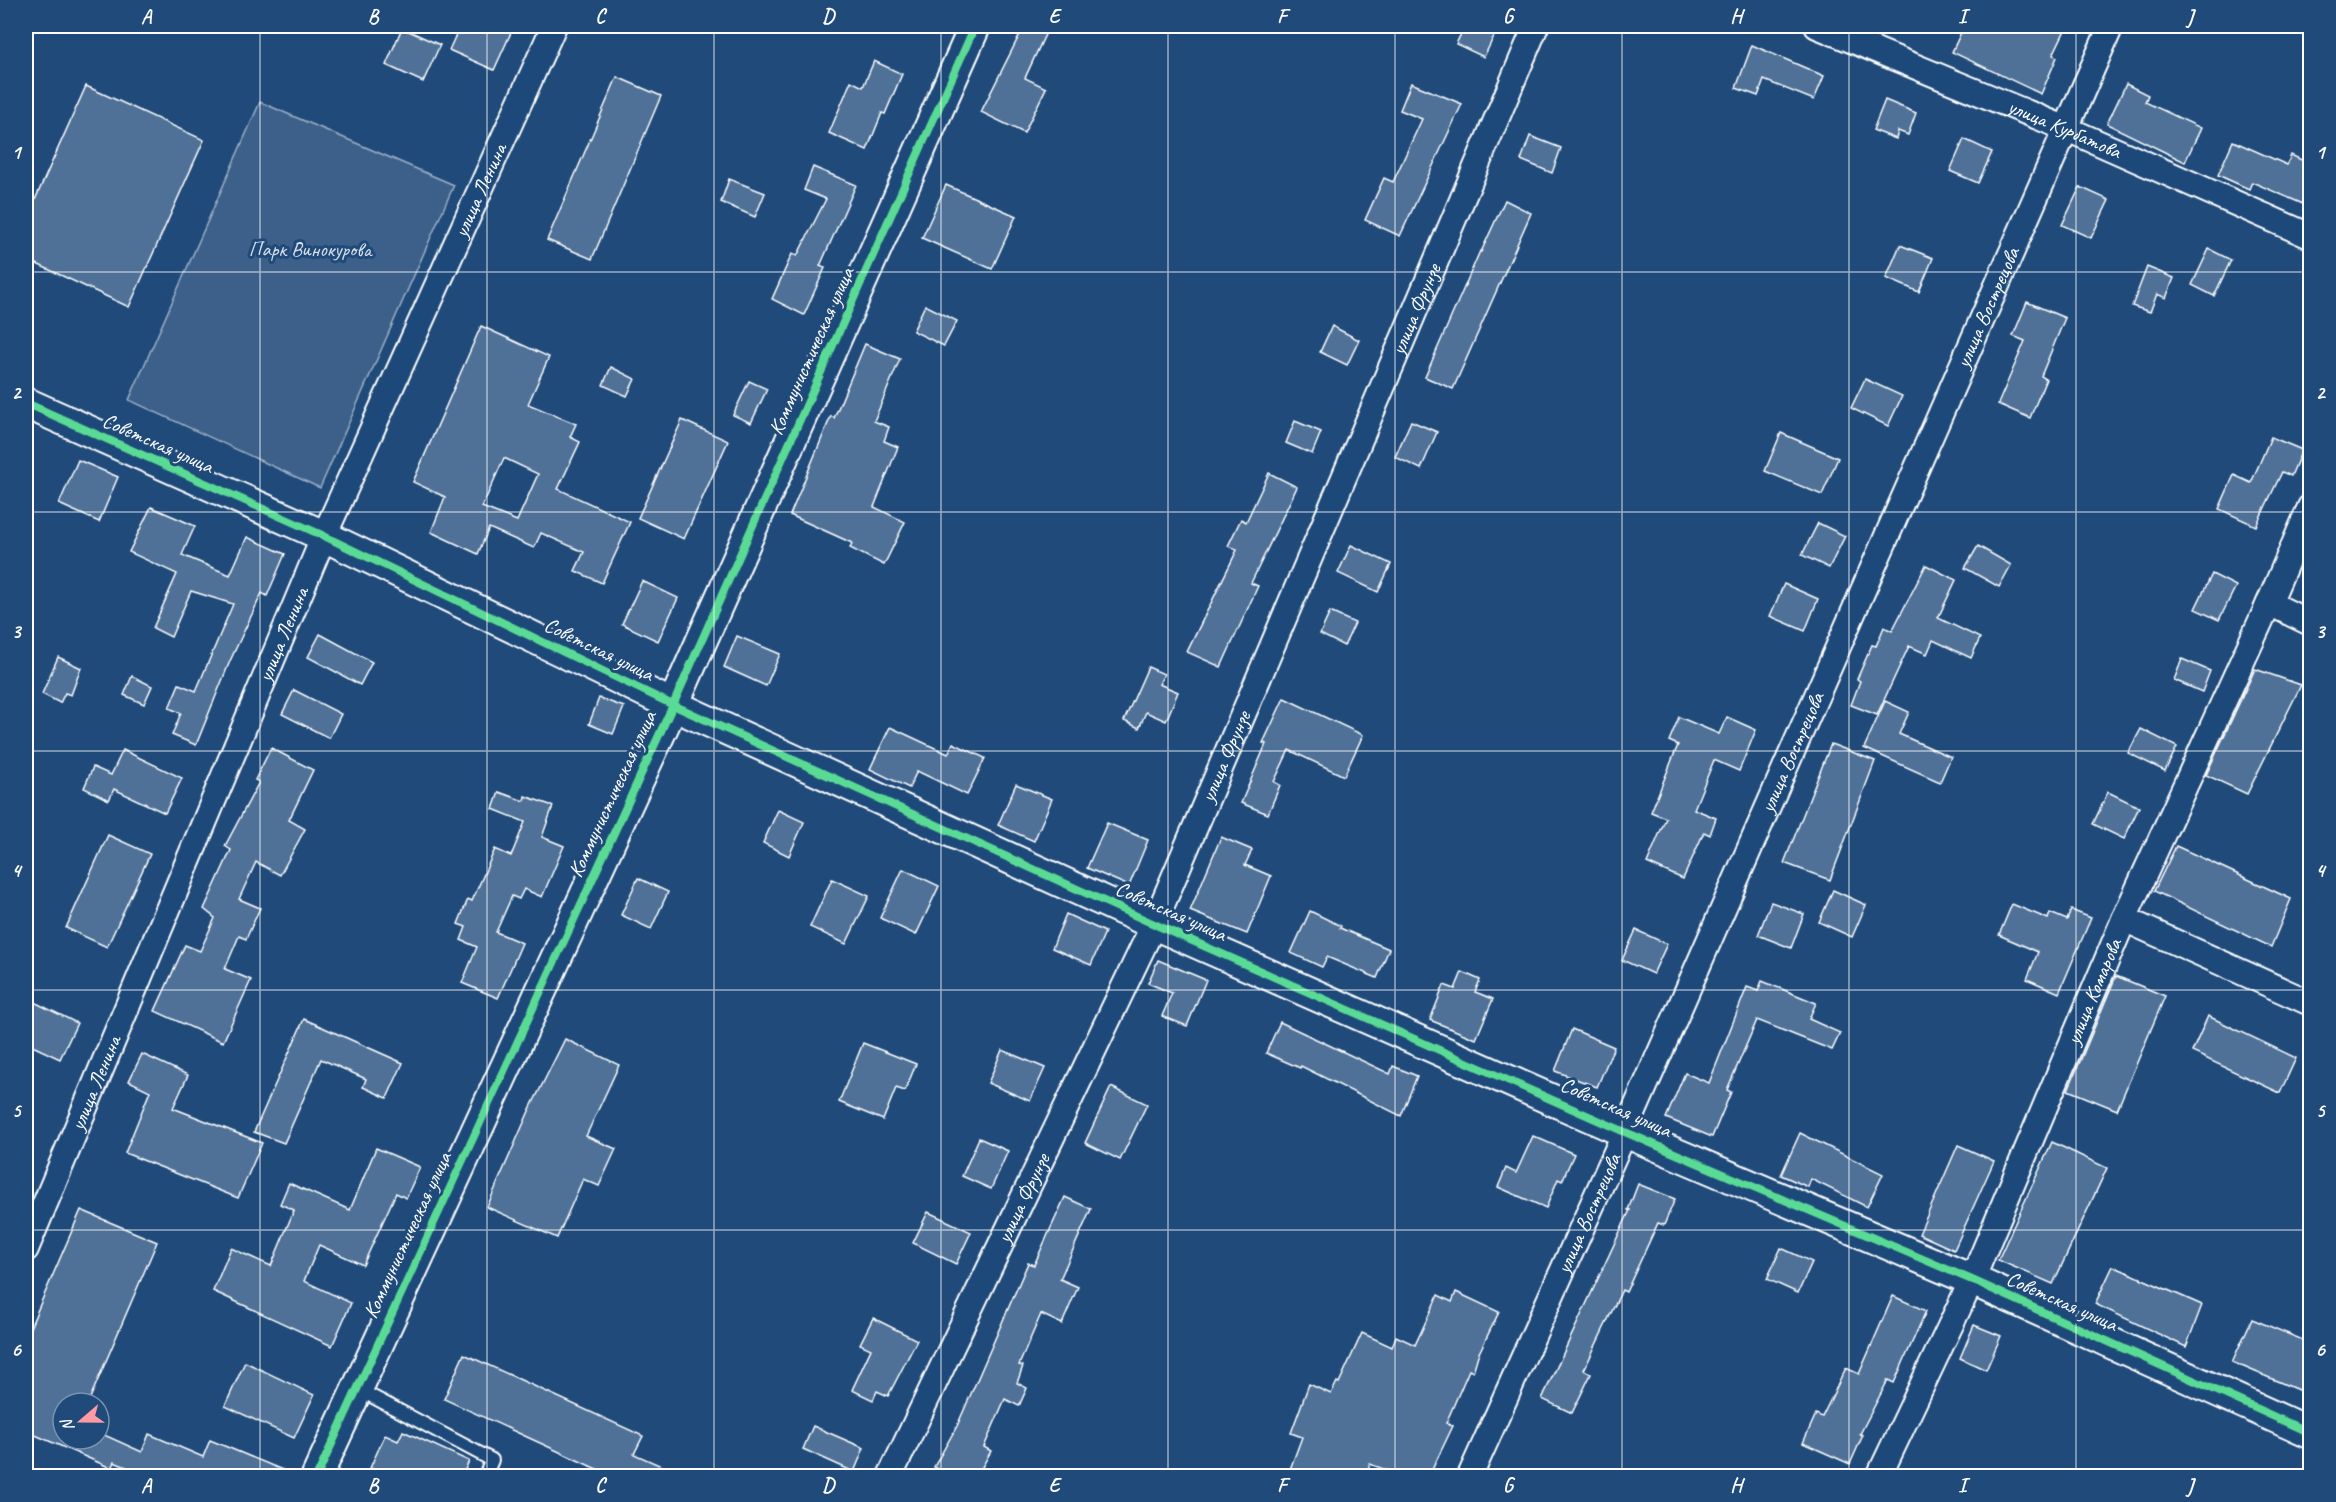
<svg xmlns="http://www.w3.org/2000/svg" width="2336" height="1502" font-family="Caveat,sans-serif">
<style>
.green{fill:#3c618b;stroke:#9eb0c5;stroke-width:1.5}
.building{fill:#507197;stroke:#fff;stroke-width:1.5;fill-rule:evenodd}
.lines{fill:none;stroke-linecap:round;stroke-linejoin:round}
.service-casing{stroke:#fff;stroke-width:16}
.minor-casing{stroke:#fff;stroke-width:28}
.tertiary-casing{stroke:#fff;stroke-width:34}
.service{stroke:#1f4a7a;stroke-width:12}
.minor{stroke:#1f4a7a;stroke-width:24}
.tertiary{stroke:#1f4a7a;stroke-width:30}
.cycleway-casing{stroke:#1f4a7a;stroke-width:11}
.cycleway{stroke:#5adb95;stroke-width:8}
.grid{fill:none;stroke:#fff;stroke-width:1.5;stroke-opacity:0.55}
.labels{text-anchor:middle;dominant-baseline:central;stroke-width:6;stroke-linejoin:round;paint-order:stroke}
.street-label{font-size:21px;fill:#fff;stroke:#1f4a7a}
.park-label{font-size:21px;fill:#d8dfe8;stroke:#1f4a7a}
.neatline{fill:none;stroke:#fff;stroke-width:2}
.grid-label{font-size:20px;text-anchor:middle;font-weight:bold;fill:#fff}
</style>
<rect width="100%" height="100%" fill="#1f4a7a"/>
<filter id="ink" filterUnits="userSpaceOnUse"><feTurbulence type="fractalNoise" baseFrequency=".0167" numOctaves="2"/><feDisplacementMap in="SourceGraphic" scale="12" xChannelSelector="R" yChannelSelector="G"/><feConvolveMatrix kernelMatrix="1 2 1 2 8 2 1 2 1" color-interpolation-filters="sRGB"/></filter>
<g filter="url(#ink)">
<!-- green -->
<path class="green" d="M260,102L454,185L320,488L129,400Z"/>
<!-- building -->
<g class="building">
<path d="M460,26H514L494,70L449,50Z"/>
<path d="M1024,26H1049L1025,78L1046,88L1024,133L981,112Z"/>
<path d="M1465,26H1476L1495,34L1484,57L1456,44Z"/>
<path d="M1964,26H2067L2053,55L2057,57L2041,94L1952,52Z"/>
<path d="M402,28L440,45L423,82L386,65Z"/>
<path d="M1752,45L1824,76L1814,100L1764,80L1758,96L1736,88Z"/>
<path d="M874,61L902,74L885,114L882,113L867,150L829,133L851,81L863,87Z"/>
<path d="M617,77L661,96L592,259L547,240Z"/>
<path d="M1411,83L1462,104L1400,236L1365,220L1384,178L1393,182L1422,119L1400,110Z"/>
<path d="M2126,84L2148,95L2145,102L2201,128L2185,162L2107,124Z"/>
<path d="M86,86L204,140L129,307L26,259V220Z"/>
<path d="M1885,100L1916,113L1908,135L1898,131L1896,139L1873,130Z"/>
<path d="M1530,136L1561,148L1552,173L1521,160Z"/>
<path d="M1964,139L1992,152L1978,183L1950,171Z"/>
<path d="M2233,141L2287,165L2291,155L2310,164V207L2252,182L2249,189L2218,175Z"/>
<path d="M813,167L856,185L820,266L825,268L804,315L772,299L792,254L797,256L826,199L804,190Z"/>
<path d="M729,179L765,193L755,217L721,202Z"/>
<path d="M946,185L1016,216L992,269L922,238Z"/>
<path d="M2080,187L2109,200L2091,238L2062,225Z"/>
<path d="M1505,200L1531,213L1453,389L1425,377L1480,251L1481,252Z"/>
<path d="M1900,245L1933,258L1919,292L1886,278Z"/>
<path d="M2209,249L2231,260L2214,296L2192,285Z"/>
<path d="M2147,267L2174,278L2166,298L2157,294L2150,312L2132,306Z"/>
<path d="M2027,302L2065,318L2041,376L2046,379L2030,418L1998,404L2025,341L2013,336Z"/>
<path d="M925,305L957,321L944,346L913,331Z"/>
<path d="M481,326L549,357L528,404L576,424L570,437L580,442L558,489L630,522L602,583L575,571L584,552L541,533L534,548L489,528L478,554L431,532L445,497L413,482ZM504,458L538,474L517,521L482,507Z"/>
<path d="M1332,326L1359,340L1347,365L1320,352Z"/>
<path d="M865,344L900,359L874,421L889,427L884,441L898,447L874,507L905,522L884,565L850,548L852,543L790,515L831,416L834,418Z"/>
<path d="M611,367L635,379L627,396L603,385Z"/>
<path d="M1865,379L1902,396L1888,426L1851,408Z"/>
<path d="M749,381L767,389L751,423L733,415Z"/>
<path d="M682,420L728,441L684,539L638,518Z"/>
<path d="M1295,421L1321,432L1312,454L1286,443Z"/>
<path d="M1411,421L1437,432L1421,469L1395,457Z"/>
<path d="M1781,433L1838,458L1822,495L1765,471Z"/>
<path d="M2271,437L2302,450L2291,476L2282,472L2256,526L2219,509L2234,475L2251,483Z"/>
<path d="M78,460L118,477L99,522L59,504Z"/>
<path d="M1269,473L1297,487L1251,583L1258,586L1221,667L1187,652L1237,550L1228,546L1241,519L1246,522Z"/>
<path d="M151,507L195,526L182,555L230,575L247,537L285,554L267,596L262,593L230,661L196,745L172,735L181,713L169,708L179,684L196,691L233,604L191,591L171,637L153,628L177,574L129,552Z"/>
<path d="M1818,523L1845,536L1829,568L1802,555Z"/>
<path d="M1351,545L1391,564L1378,592L1338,573Z"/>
<path d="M1978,546L2011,565L1999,587L1965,568Z"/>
<path d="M1926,565L1956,580L1938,618L1980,638L1971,658L1933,640L1927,654L1909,646L1877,715L1851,705L1860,681L1857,679L1872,645L1876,646L1884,627L1892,631Z"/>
<path d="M2212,574L2236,586L2219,620L2195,609Z"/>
<path d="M642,581L678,598L658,641L622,624Z"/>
<path d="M1784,584L1818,599L1805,631L1770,616Z"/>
<path d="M1330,612L1355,623L1344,646L1320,634Z"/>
<path d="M320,634L372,662L360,685L308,657Z"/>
<path d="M737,636L780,654L766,686L724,667Z"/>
<path d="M58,657L81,668L71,695L65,693L60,703L42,694Z"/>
<path d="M2182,659L2210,671L2202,692L2174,680Z"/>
<path d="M1148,667L1164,674L1159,684L1178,692L1166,721L1146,712L1139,728L1124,721Z"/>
<path d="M2255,669L2301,685L2247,794L2206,775Z"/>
<path d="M132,676L152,686L144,704L124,695Z"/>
<path d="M294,690L341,714L329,738L282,714Z"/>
<path d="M599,698L624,707L613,734L589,724Z"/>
<path d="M1284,698L1363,735L1344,776L1289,750L1274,782L1280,785L1268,814L1241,803L1266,744L1263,743Z"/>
<path d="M1885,701L1909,712L1899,734L1951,757L1940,782L1864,748Z"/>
<path d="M1679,717L1719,734L1727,717L1756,730L1739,771L1714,760L1694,809L1716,818L1710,835L1704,832L1683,879L1647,863L1666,818L1651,812L1678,745L1669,741Z"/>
<path d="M890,727L948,754L953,743L985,758L967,795L917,771L909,788L870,769Z"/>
<path d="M2141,729L2177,747L2165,771L2128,753Z"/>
<path d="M1831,744L1875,761L1830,880L1784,863Z"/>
<path d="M271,748L313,770L289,820L305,829L280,875L256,862L239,899L260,908L246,939L239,936L225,969L251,980L223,1042L155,1011L185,945L200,951L215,918L204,909L231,850L225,846L259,782L255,780Z"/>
<path d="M123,750L182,778L165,813L114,789L109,800L84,788L93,767L111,775Z"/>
<path d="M1016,784L1052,799L1034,841L998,825Z"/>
<path d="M499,792L524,801L525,796L553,806L542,837L564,846L542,897L524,889L519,899L512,896L496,932L522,943L498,998L462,983L477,947L461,940L466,927L458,924L468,899L472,901L495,849L511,856L525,822L493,809Z"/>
<path d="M2108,792L2139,807L2124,839L2093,824Z"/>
<path d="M778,810L804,822L789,856L763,843Z"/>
<path d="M1107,823L1148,840L1129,886L1087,868Z"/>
<path d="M108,835L150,854L107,947L66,928Z"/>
<path d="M1221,837L1252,850L1245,865L1271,876L1247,934L1190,911Z"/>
<path d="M2176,846L2291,899L2271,947L2154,891Z"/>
<path d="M903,869L939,886L916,935L880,918Z"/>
<path d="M638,878L668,892L651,929L621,915Z"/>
<path d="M832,879L869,896L846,944L810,927Z"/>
<path d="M1833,890L1866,905L1852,937L1819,922Z"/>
<path d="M1771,902L1804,914L1791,948L1758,935Z"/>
<path d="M2012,904L2048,919L2050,913L2067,920L2071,910L2091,918L2059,993L2027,979L2038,952L1999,935Z"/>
<path d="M1310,911L1341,926L1340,928L1389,949L1377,978L1327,957L1322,967L1291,953Z"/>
<path d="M1066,914L1105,932L1091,965L1052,948Z"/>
<path d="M1636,930L1667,944L1653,974L1622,960Z"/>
<path d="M1158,960L1206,980L1187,1026L1162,1016L1172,993L1148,983Z"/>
<path d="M1462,972L1480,980L1475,992L1493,999L1476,1039L1430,1020L1444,985L1455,989Z"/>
<path d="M2116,976L2165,996L2117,1110L2068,1090Z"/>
<path d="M1762,981L1816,1003L1809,1019L1840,1033L1832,1050L1757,1020L1727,1090L1731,1092L1712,1137L1666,1118L1685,1073L1709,1083L1747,987L1758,991Z"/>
<path d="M26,998L77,1023L60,1059L26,1043Z"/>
<path d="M2208,1016L2296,1058L2280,1093L2192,1052Z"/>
<path d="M304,1019L403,1063L387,1098L363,1087L366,1079L321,1059L284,1143L254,1132Z"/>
<path d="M1280,1022L1390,1074L1393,1066L1417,1076L1401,1116L1301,1066L1300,1068L1266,1053Z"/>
<path d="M1572,1029L1614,1047L1597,1087L1555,1071Z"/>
<path d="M565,1039L619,1065L586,1136L616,1149L599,1186L583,1179L557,1238L487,1207L529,1111Z"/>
<path d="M863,1043L916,1064L905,1091L896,1088L883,1120L839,1102Z"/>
<path d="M1002,1050L1045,1068L1030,1101L988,1083Z"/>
<path d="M142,1054L188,1075L173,1108L262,1143L238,1198L125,1153L150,1091L129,1081Z"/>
<path d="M1111,1087L1147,1104L1120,1160L1085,1143Z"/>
<path d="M1800,1133L1883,1174L1867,1207L1811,1179L1808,1187L1781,1175Z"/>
<path d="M1533,1136L1574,1154L1562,1181L1558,1179L1546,1208L1498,1187L1506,1168L1516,1173Z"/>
<path d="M979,1138L1008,1151L991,1189L962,1176Z"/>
<path d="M2052,1142L2107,1168L2053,1284L1998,1260Z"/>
<path d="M1958,1145L1994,1161L1954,1250L1919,1234Z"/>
<path d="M376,1148L420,1167L406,1198L396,1193L363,1265L319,1245L304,1281L351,1303L332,1346L213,1291L231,1248L271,1266L294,1210L280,1204L289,1183L350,1210Z"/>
<path d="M1638,1184L1675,1199L1664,1225L1658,1223L1626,1292L1622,1290L1584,1370L1591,1374L1572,1413L1542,1399L1630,1210H1628Z"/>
<path d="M1065,1197L1091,1209L1060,1279L1078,1287L1062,1324L1041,1314L1019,1365L1023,1366L1017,1383L1027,1388L1019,1406L1005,1399L984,1447L991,1451L977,1476H952L934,1467L957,1426L1028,1263L1034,1265Z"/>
<path d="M81,1210L157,1242L88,1403H63V1439H99L100,1433L142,1452L149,1434L203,1457L210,1440L297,1476H148L114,1462L111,1468L26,1431V1337Z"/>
<path d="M928,1212L971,1232L956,1264L913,1243Z"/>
<path d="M1781,1248L1812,1262L1798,1293L1767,1279Z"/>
<path d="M2113,1266L2202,1305L2186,1347L2095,1304Z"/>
<path d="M1456,1292L1499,1312L1478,1355L1473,1372L1469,1370L1446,1423L1453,1426L1429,1476H1402L1370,1464L1365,1476H1300L1289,1472L1302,1437L1291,1433L1309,1384L1331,1394L1337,1382L1339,1383L1362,1333L1392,1347L1396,1336L1415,1345L1438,1295L1452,1302Z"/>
<path d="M1893,1296L1926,1311L1894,1383L1888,1380L1860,1434L1863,1435L1850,1464L1803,1443L1816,1414L1822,1417L1846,1368L1859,1374Z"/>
<path d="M873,1318L917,1340L888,1396L877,1391L873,1400L852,1390L871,1349L860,1344Z"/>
<path d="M2252,1319L2310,1343V1395L2232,1362Z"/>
<path d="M1974,1325L2001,1336L1986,1370L1960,1358Z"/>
<path d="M464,1354L643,1436L634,1454L684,1476H612L444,1399Z"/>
<path d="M245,1362L314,1395L294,1438L225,1406Z"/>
<path d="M813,1426L864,1448L854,1472L803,1449Z"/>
<path d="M403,1431L469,1461L462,1476H389L370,1468L385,1435L398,1441Z"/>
</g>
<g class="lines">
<defs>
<path id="service" d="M358,1389L492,1460L485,1476"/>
<g id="minor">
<path id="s1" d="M1817,26L2067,129L2310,236"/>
<path d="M2269,603L2310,623"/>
<path d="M2124,919L2310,1003"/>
<path id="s2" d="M26,1249L324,536L554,26"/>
<path id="s3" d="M890,1476L1154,924L1536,26"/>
<path id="s4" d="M1470,1476L1625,1132L2111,26"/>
<path id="s5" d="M1879,1476L1972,1280L2124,919L2269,603L2310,507"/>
</g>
<g id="tertiary">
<path d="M26,403L324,536L673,705L1154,924L1625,1132L1972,1280L2310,1433"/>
<path d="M317,1476L673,705L975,26"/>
</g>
</defs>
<!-- service casing -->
<use href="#service" class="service-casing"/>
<!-- minor casing -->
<use href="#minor" class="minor-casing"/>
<!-- tertiary casing -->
<use href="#tertiary" class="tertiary-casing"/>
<!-- service -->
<use href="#service" class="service"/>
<!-- minor -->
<use href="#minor" class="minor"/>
<!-- tertiary -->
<use href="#tertiary" class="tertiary"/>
<defs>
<g id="cycleway">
<path d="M26,403L324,536L673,705L1154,924L1625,1132L1972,1280L2310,1433"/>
<path d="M317,1476L673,705L975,26"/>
</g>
</defs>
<!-- cycleway casing -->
<use href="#cycleway" class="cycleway-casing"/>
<!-- cycleway -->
<use href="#cycleway" class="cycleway"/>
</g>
</g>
<!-- grid -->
<path class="grid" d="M260,26V1476M487,26V1476M714,26V1476M941,26V1476M1168,26V1476M1395,26V1476M1622,26V1476M1849,26V1476M2076,26V1476M26,272H2310M26,512H2310M26,751H2310M26,990H2310M26,1230H2310"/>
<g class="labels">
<!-- street labels -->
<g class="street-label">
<text stroke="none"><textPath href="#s1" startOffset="268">улица Курбатова</textPath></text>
<text stroke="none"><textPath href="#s2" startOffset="1152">улица Ленина</textPath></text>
<text stroke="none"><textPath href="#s4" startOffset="1278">улица Вострецова</textPath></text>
<text stroke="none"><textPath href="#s3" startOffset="1280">улица Фрунзе</textPath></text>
<text transform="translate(811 351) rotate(-66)">Коммунистическая улица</text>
<text transform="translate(158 443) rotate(24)">Советская улица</text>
<text stroke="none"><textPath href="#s2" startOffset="666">улица Ленина</textPath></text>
<text transform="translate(599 649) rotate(26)">Советская улица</text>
<text stroke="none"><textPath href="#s4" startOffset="792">улица Вострецова</textPath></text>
<text stroke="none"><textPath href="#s3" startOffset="794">улица Фрунзе</textPath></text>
<text transform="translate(612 794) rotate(-65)">Коммунистическая улица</text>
<text transform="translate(1171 911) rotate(24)">Советская улица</text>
<text stroke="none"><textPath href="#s5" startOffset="530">улица Комарова</textPath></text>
<text stroke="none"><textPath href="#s2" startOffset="180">улица Ленина</textPath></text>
<text transform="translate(1616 1107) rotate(24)">Советская улица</text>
<text stroke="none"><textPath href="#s3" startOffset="308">улица Фрунзе</textPath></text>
<text stroke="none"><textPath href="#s4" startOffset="288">улица Вострецова</textPath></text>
<text transform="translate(407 1235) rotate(-65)">Коммунистическая улица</text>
<text transform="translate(2062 1301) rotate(24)">Советская улица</text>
</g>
<!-- park labels -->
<g class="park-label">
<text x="310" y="249">Парк Винокурова</text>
</g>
</g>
<!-- margin -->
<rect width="2336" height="1502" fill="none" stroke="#1f4a7a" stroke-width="66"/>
<!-- north arrow -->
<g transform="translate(81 1421) rotate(250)"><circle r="28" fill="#1f4a7a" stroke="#7992af" stroke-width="1.5"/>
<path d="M0-4.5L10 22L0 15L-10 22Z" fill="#ff9aa2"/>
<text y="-9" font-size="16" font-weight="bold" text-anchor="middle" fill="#ffffff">N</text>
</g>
<rect x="33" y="33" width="2270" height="1436" class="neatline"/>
<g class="grid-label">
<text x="146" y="23">A</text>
<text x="373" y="23">B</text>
<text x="600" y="23">C</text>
<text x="828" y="23">D</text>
<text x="1054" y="23">E</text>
<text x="1282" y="23">F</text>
<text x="1508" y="23">G</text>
<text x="1736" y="23">H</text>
<text x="1962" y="23">I</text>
<text x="2190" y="23">J</text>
<text x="16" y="159">1</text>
<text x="2320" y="159">1</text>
<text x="16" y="399">2</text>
<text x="2320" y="399">2</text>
<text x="16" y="638">3</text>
<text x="2320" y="638">3</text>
<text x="16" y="877">4</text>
<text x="2320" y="877">4</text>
<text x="16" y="1117">5</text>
<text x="2320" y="1117">5</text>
<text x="16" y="1356">6</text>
<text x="2320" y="1356">6</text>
<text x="146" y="1492">A</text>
<text x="373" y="1492">B</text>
<text x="600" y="1492">C</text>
<text x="828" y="1492">D</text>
<text x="1054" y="1492">E</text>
<text x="1282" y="1492">F</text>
<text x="1508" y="1492">G</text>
<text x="1736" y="1492">H</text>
<text x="1962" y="1492">I</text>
<text x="2190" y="1492">J</text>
</g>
</svg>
